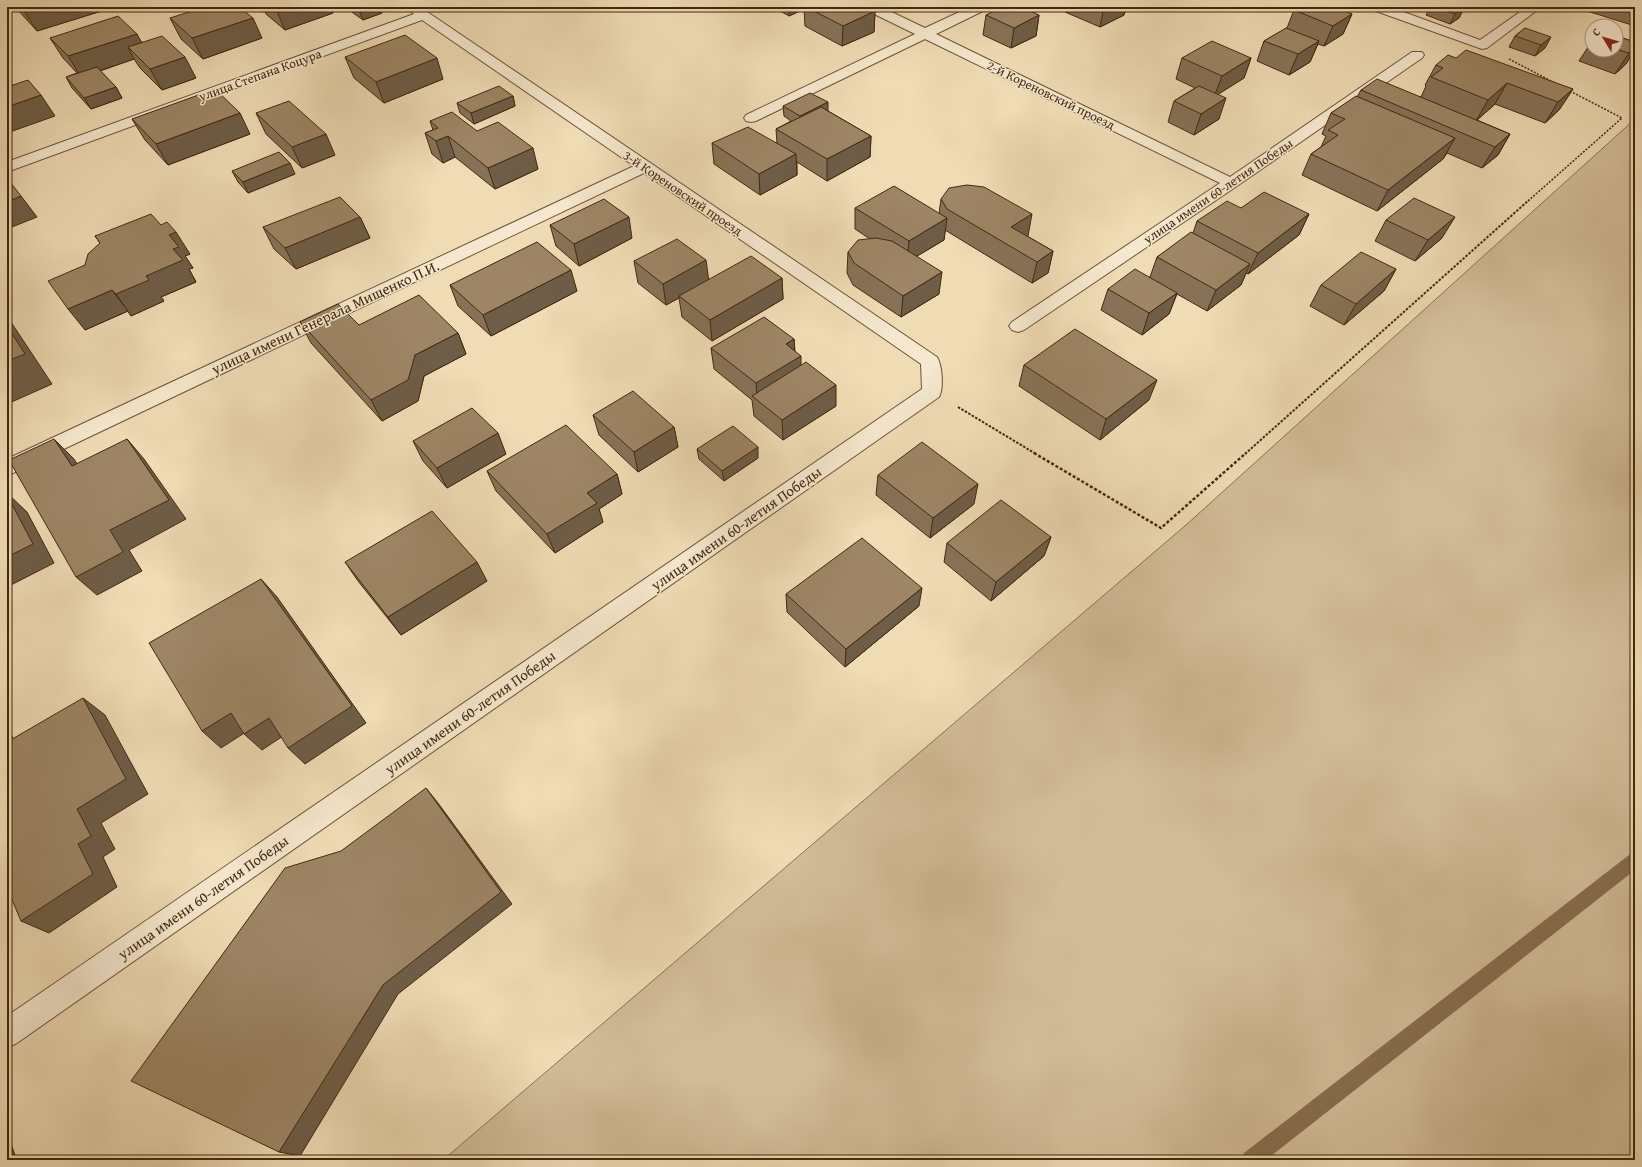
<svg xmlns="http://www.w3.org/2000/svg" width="1642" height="1167" font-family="'Gentium Book Plus',serif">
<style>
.green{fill:#d2bc98;stroke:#8b7254}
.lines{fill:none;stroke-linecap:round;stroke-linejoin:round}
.stream{fill:#886e50;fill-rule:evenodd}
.minor-casing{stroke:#6f5438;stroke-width:2}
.path-far2{stroke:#44270f;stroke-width:1.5;stroke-dasharray:2 1.5;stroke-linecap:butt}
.path-far1{stroke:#44270f;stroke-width:2;stroke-dasharray:2.5 1.5;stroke-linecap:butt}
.path{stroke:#44270f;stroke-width:2.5;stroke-dasharray:3 2;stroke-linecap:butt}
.minor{fill:#f5e8ce;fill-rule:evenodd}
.wall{fill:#877257;stroke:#44270f}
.shaded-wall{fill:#6e5d47;stroke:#44270f}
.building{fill:#9d8565;stroke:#44270f}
.labels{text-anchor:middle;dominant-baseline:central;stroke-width:3;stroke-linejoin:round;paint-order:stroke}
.far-street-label{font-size:13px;fill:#44270f;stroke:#f5e8ce}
.street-label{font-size:15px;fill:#44270f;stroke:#f5e8ce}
</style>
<rect width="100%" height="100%" fill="#efdbb4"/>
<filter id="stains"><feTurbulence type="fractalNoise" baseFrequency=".005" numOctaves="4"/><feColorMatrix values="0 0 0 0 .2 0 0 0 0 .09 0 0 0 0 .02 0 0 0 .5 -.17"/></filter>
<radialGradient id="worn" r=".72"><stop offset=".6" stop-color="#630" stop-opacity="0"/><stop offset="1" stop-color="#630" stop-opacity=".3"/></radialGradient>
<!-- green -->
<path class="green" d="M1635,119V1160H443L1186,525Z"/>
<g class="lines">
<!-- stream -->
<path class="stream" d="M1635,852V870L1266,1160H1242L1244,1153L1629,855Z"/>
<defs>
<g id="minor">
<path d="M406,7H420L937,357C942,365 944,388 939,397L17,1043L7,1048V1016L922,389L921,364L644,173L7,476V459L634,166L422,20L7,172V162L414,14Z"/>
<path d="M865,7H881L925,28L970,7H986L985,10L936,34L1230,177L1412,52H1422L1424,55L1422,58L1237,186L1024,330L1018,332L1012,330L1009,326L1012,322L1220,183L925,39L756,121L751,122L746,121L744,118L746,115L915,34L866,10Z"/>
<path d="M1372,7H1390L1480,40L1527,7H1541L1487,48L1482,49L1373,10Z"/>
</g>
</defs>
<!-- minor casing -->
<use href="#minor" class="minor-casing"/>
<!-- path-far2 -->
<g class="path-far2">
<path d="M1509,59L1553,82"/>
<path d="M1528,201L1622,118L1568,90"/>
</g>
<!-- path-far1 -->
<g class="path-far1">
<path d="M958,407L1036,454"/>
<path d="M1245,454L1529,200"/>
</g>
<!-- path -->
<path class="path" d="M1034,453L1161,528L1246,453"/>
<!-- minor -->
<use href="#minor" class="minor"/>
</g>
<!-- wall -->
<g class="wall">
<path d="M15,7H107L108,9L37,31Z"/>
<path d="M255,7H331L333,13L285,30L266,14L265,11L262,12Z"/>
<path d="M348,7H380L382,13L363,20L349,10Z"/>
<path d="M773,7H867L875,11L874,32L842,46L805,26L804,9L789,16Z"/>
<path d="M1066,7H1126L1124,15L1100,27L1065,12Z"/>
<path d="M1430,7H1461L1464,8L1459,18L1450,24L1426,15Z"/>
<path d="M1590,7H1635V26L1587,11Z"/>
<path d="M1294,10L1352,14L1343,34L1324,46L1318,44L1310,62L1289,75L1257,61L1264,41L1287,28Z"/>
<path d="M986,15H1039L1036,36L1011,48L983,35Z"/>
<path d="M170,18L262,38L203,59L181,39Z"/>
<path d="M1525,28L1545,48L1535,56L1509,47L1515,36Z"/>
<path d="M1616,36L1635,42L1626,64L1615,74L1579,61L1592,41V50H1616Z"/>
<path d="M50,38L142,42L196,78L162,90L140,68L134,59L100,71L116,87L122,98L91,109L72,88L66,77L77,73L63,58Z"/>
<path d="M345,57L443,79L384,103L354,78Z"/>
<path d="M1182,58H1251L1244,78L1218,94L1219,119L1194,135L1168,122L1174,101L1195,88L1176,79Z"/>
<path d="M1456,58L1573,89L1559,110L1545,123L1495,104L1477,120L1510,134L1498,155L1482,168L1447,153L1443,159L1377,211L1302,175L1311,154L1321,147L1326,136L1322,134L1331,113L1357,97L1361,90L1421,97L1426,86L1425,85L1436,65Z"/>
<path d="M513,96L515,106L474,124L460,113L457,103Z"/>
<path d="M783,106L828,111L871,136L870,157L827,181L797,162V175L760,195L714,164L712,143H777L776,129L791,121L784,116Z"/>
<path d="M256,113L335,155L302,168L266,134Z"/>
<path d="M132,119L250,134L168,165L145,140Z"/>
<path d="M430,121L477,131L538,169L495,189L455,157L443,163L432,154L425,133L433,130Z"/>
<path d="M232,171L295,174L248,193L238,182Z"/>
<path d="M941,199L1028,236H1027L1053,251L1048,273L1032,283L945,230L944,240L917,256L939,294L901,317L853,285L847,273L848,252L870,239L855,229V208L939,214Z"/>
<path d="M1241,208L1309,214L1299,235L1248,274L1246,273L1241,285L1207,311L1177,294L1169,314L1142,335L1101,310L1108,289L1150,277L1157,257L1193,233L1197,221Z"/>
<path d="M360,217L370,238L296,269L274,249L263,227Z"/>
<path d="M1386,220L1442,238L1415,261L1375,241Z"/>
<path d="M550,225L632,238L579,266L556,246Z"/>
<path d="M95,236L190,254L185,256L193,268L189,269L196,282L161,297L164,301L131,316L128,311L85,330V265L100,243Z"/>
<path d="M634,261L709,280L782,278L783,299L712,341L682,317L679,298L666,305L638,283Z"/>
<path d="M1396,269L1384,291L1344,325L1310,306L1321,285Z"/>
<path d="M450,285L577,291L491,336L458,306Z"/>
<path d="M300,322L359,325L458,333L466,354L424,376L418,401L382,421L311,343Z"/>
<path d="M794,339L795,351L801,366L836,406L783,440L754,416L752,400L714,369L711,348Z"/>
<path d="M1024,365L1149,400L1100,440L1019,386Z"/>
<path d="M593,415L674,427L678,447L638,472L599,435Z"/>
<path d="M413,441L506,454L447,488L423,461Z"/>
<path d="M697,449L758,458L724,481L699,459Z"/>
<path d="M487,471L617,474L622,494L599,509L603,522L555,553L496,491Z"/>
<path d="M878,475L974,504L930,538L876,495Z"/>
<path d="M1051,537L1044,556L991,601L944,562L947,543Z"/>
<path d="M345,562L487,581L401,635L358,581Z"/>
<path d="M786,594L919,606L845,667L787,612Z"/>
</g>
<!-- shaded-wall -->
<g class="shaded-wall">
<path d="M37,7H107L108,9L37,31L24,11Z"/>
<path d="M259,7H263L265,11L262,12Z"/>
<path d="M284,7H331L333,13L285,30L276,9Z"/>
<path d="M366,7H380L382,13L363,20L359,10Z"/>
<path d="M789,7H804V9L789,16Z"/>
<path d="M1104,7H1126L1124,15L1100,27Z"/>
<path d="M1464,8L1459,18L1450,24L1455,14Z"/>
<path d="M875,11L874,32L842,46L843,26Z"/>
<path d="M1352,14L1343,34L1324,46L1333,26Z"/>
<path d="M1039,15L1036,36L1011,48L1014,28Z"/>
<path d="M253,18L262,38L203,59L192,38Z"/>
<path d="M137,34L148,54L128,47L134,59L81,77L68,56Z"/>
<path d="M1551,37L1545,48L1535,56L1541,45Z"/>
<path d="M1319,41L1310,62L1289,75L1298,54Z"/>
<path d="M1635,48V50L1626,64L1615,74L1629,53Z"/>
<path d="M185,57L196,78L162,90L150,69Z"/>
<path d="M437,58L443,79L384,103L376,82Z"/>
<path d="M1251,58L1244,78L1214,97L1222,76Z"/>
<path d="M1507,83L1495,104L1476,121L1488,100Z"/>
<path d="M116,87L122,98L91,109L84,98Z"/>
<path d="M1573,89L1559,110L1545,123L1558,102Z"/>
<path d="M41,95L55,116L7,133V107Z"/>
<path d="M513,96L515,106L474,124L471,113Z"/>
<path d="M1226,98L1219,119L1194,135L1201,114Z"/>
<path d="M828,102V113L800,127V116Z"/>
<path d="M240,113L250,134L168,165L156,144Z"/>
<path d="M326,134L335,155L302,168L292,147Z"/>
<path d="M1510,134L1498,155L1482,168L1495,147Z"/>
<path d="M448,136L455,157L443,163L436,141Z"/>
<path d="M871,136L870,157L827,181V159Z"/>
<path d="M1455,138L1443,159L1377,211L1388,190Z"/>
<path d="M533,148L538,169L495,189L488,168Z"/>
<path d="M796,154L797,175L760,195L759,174Z"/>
<path d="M290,163L295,174L248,193L243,182Z"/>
<path d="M21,196L37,217L7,229V202Z"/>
<path d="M1032,214L1028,236L1010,246L1011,227Z"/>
<path d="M1309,214L1299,235L1248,274L1258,253Z"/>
<path d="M360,217L370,238L296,269L285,248Z"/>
<path d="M629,217L632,238L579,266L574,244Z"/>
<path d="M1455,217L1442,238L1415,261L1428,240Z"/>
<path d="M947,218L944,240L907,262L909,241Z"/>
<path d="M176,232L190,254L185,256L193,268L189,269L196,282L161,297L164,301L131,316L116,294L146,276L173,249L169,235Z"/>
<path d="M1053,251L1048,273L1032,283L1037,262Z"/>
<path d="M706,260L709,282L679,296V298L666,305L663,284Z"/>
<path d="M1250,264L1241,285L1207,311L1216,290Z"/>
<path d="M1396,269L1384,291L1344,325L1356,304Z"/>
<path d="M571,270L577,291L491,336L483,315Z"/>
<path d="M942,272L939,294L901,317L903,296Z"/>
<path d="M782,278L783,299L712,341L710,320Z"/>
<path d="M112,290L128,311L85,330L68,309Z"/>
<path d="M1177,293L1169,314L1142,335L1149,313Z"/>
<path d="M7,316L52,384L7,404Z"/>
<path d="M458,333L466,354L424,376L418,401L382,421L371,400L415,355Z"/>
<path d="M794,339L795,359L801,356V376L757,400L756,383L786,344Z"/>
<path d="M1157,380L1149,400L1100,440L1106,419Z"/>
<path d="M836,385V406L783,440L782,420Z"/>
<path d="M674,427L678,447L638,472L634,452Z"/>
<path d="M498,433L506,454L447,488L437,468Z"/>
<path d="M54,439L74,459L91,486L72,466Z"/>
<path d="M127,439L144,459L186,519L129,550L142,571L97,595L76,577L110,530Z"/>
<path d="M758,447V458L724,481L722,471Z"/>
<path d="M617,474L622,494L599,509L603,522L555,553L547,534L587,493Z"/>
<path d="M978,484L974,504L930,538L933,518Z"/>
<path d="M7,493L27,512L54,563L7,587Z"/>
<path d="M1051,537L1044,556L991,601L996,582Z"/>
<path d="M477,562L487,581L401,635L388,617Z"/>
<path d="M261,579L277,597L366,723L305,764L288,748Z"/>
<path d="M922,588L919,606L845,667L846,649Z"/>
<path d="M83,698L105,715L148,794L101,823L115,849L103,857L117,887L49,933L21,921L78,844L77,809Z"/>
<path d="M231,713L249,730L221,748L202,731Z"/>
<path d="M269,718L286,734L262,750L244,734Z"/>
<path d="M7,732L11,734L24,762L7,752Z"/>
<path d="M426,788L438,803L512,904L398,994L300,1156L279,1152Z"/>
<path d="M7,1134L17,1160H7Z"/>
</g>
<!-- building -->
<g class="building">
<path d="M21,7H37L24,11Z"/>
<path d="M205,7H239L253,18L192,38L170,18Z"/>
<path d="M273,7H284L276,9Z"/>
<path d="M355,7H366L359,10Z"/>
<path d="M806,7H867L875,11L843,26Z"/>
<path d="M1002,7H1021L1039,15L1014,28L986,15Z"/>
<path d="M1299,7H1334L1352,14L1333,26L1294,10Z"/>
<path d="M1436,7H1461L1464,8L1455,14Z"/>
<path d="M118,16L137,34L68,56L50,38Z"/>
<path d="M1286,28L1319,41L1298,54L1264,41Z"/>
<path d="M1525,28L1551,37L1541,45L1515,36Z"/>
<path d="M405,35L437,58L376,82L345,57Z"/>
<path d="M162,36L185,57L150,69L128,47Z"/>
<path d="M1616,36L1635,42V48L1629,53L1616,49Z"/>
<path d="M1212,41L1251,58L1222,76L1182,58Z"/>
<path d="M1466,50L1573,89L1558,102L1507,83L1488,100L1431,77L1443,68L1436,65L1448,55L1456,58Z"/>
<path d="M97,67L116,87L84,98L66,77Z"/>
<path d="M1377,79L1510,134L1495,147L1361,90Z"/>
<path d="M28,80L41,95L7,107V87Z"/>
<path d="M499,86L513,96L471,113L457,103Z"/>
<path d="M1199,86L1226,98L1201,114L1174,101Z"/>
<path d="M215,89L240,113L156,144L132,119Z"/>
<path d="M810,93L828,102L800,116L783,106Z"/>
<path d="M1356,96L1455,138L1388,190L1311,154L1338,135L1328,130L1345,119L1331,113Z"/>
<path d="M289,101L326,134L292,147L256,113Z"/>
<path d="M821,107L871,136L827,159L776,129Z"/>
<path d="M452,112L477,131L498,122L533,148L488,168L448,136L436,141L425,133L438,128L430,121Z"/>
<path d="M748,127L796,154L759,174L712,143Z"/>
<path d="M279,152L290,163L243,182L232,171Z"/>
<path d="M7,178L21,196L7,202Z"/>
<path d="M967,185L984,187L1032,214L1011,227L1053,251L1037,262L947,209L941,199L949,188Z"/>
<path d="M894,186L947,218L909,241L855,208Z"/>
<path d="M1264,192L1309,214L1258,253L1197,221L1227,201L1241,208Z"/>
<path d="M340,197L360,217L285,248L263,227Z"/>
<path d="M1414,198L1455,217L1428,240L1386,220Z"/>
<path d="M604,199L629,217L574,244L550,225Z"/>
<path d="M151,214L161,225L167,222L176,232L169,235L179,247L173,249L183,260L146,276L149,280L116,294L112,290L68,309L48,281L85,265L88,254L100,243L95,236Z"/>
<path d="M1191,232L1250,264L1216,290L1157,257Z"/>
<path d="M876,238L892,241L942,272L903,296L854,263L848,252L858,240Z"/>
<path d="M677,239L706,260L663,284L634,261Z"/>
<path d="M537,242L571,270L483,315L450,285Z"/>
<path d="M1361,252L1396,269L1356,304L1321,285Z"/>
<path d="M751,256L782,278L710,320L679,296Z"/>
<path d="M1135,269L1177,293L1149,313L1108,289Z"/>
<path d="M419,295L458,333L415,355L408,380L371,400L300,322L338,304L359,325Z"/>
<path d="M764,317L794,339L786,344L801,356L756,383L711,348Z"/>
<path d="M7,326L25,354L7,361Z"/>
<path d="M1075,329L1157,380L1106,419L1024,365Z"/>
<path d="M806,362L836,385L782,420L752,396Z"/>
<path d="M633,391L674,427L634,452L593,415Z"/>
<path d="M472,408L498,433L437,468L413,441Z"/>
<path d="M566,425L617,474L587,493L597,503L547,534L487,471Z"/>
<path d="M733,426L758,447L722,471L697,449Z"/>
<path d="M54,439L72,466L127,439L169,500L110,530L123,552L76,577L9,460Z"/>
<path d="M922,442L978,484L933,518L878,475Z"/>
<path d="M7,495L33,544L7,557Z"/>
<path d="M1001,500L1051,537L996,582L947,543Z"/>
<path d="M432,511L477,562L388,617L345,562Z"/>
<path d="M862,538L922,588L846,649L786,594Z"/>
<path d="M261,579L352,706L288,748L269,718L244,734L231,713L202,731L149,643Z"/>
<path d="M83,698L126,779L77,809L91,836L78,844L93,874L21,921L7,888V742Z"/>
<path d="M426,788L501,892L383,985L279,1152L131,1081L285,868L341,851Z"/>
</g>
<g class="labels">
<!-- far-street labels -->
<g class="far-street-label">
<text transform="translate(260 75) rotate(-20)">улица Степана Коцура</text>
<text transform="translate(1051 95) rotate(26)">2-й Кореновский проезд</text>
<text transform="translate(1218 191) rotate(-34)">улица имени 60-летия Победы</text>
<text transform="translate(683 193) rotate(34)">3-й Кореновский проезд</text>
</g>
<!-- street labels -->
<g class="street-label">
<text transform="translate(325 317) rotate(-25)">улица имени Генерала Мищенко П.И.</text>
<text transform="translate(736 528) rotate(-35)">улица имени 60-летия Победы</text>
<text transform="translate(470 712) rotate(-35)">улица имени 60-летия Победы</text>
<text transform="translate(203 897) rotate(-35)">улица имени 60-летия Победы</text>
</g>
</g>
<!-- margin -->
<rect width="1642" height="1167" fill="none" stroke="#efdbb4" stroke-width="24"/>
<rect x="8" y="8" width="1626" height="1151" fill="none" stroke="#44270f" stroke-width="2"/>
<rect x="12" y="12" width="1618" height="1143" fill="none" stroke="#44270f"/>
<!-- north arrow -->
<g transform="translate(1604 38) rotate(308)"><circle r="19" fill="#f5e8ce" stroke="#ae9b82"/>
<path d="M0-3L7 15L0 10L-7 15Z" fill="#8f2418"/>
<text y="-6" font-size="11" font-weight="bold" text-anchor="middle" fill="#44270f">С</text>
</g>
<rect width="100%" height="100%" filter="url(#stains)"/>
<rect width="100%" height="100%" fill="url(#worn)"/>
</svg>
